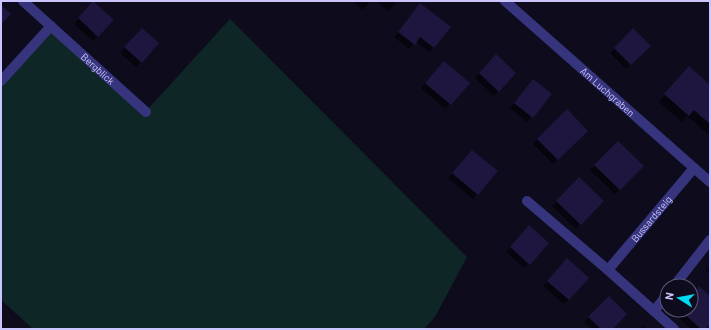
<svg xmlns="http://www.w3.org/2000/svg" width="711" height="330" font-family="Barlow,sans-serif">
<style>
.green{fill:#0e2625}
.shadow{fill:#0007}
.building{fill:#1e163e}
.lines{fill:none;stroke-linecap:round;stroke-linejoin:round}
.minor{stroke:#36347d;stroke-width:10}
.labels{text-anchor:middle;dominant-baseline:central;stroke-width:3;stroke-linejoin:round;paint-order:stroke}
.street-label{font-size:10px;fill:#ccc6ff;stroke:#0d0b1c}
</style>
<rect width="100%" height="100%" fill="#0d0b1c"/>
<!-- green -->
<path class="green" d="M230,19L467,257L435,317L424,329H33L1,300V81L51,26L146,111Z"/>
<!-- shadow -->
<g class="shadow">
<path d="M352,1H371L363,10Z"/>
<path d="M376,1H398L388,11Z"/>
<path d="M88,7L98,36L93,41L74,24Z"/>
<path d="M416,9L434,48L429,52L416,42L409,49L394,37Z"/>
<path d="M633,29L649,46L626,69L610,53Z"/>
<path d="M137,33L158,43L136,67L120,53Z"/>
<path d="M496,56L515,74L494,96L475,78Z"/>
<path d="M439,67L450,104L445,109L421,88Z"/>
<path d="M682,74L710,86V136L687,116L682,122L659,102Z"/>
<path d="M533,80L550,94L527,122L510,108Z"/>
<path d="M567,111L587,131L553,164L533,144Z"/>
<path d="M618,142L642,166L615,194L590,170Z"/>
<path d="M467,156L477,194L473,199L448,178Z"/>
<path d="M579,179L602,201L576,229L552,206Z"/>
<path d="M524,231L548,243L524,268L506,252Z"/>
<path d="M563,264L588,278L564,304L543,286Z"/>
<path d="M710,265V274L705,270Z"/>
<path d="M691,296L710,297V322L704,329H691L675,314L678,310H691Z"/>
<path d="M609,297L611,329H592L584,322Z"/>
<path d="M643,325L647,329H640Z"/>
</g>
<!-- building -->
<g class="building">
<path d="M93,1L114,20L98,37L78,18Z"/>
<path d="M420,3L451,27L434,48L420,37L415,45L398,32Z"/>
<path d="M1,5L11,14L1,24Z"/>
<path d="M142,28L159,43L142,63L124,47Z"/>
<path d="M633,28L651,46L631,65L614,48Z"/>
<path d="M496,54L516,73L499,92L479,73Z"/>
<path d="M444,61L470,83L451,105L425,83Z"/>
<path d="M689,66L710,85V124L694,110L689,116L664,94Z"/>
<path d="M533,79L552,94L533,118L514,103Z"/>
<path d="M567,109L588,131L558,160L537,139Z"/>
<path d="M618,141L644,166L620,190L594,165Z"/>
<path d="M472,150L498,171L478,195L452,173Z"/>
<path d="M579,177L604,201L581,225L556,201Z"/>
<path d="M529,225L549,243L530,265L510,247Z"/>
<path d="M567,258L589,278L569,300L547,281Z"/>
<path d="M699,286L710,296V324L705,329H701L680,310H691V295Z"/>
<path d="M609,296L627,314L613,329H601L588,317Z"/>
</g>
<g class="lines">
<!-- minor -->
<g class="minor">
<path id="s1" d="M23,1L146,112"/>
<path id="s2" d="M505,1L710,182"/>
<path d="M1,81L51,26"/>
<path d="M527,201L608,270L674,329"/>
<path id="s3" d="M608,270L694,168"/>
<path d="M674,286L710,240"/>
<path d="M654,311L667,295"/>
</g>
</g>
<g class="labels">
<!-- street labels -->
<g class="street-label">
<text stroke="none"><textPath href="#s1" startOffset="101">Bergblick</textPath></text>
<text stroke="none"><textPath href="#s2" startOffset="137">Am Luchgraben</textPath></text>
<text stroke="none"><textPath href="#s3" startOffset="67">Bussardsteig</textPath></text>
</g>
</g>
<!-- border -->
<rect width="711" height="330" fill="none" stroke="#ccc6ff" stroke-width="4"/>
<!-- north arrow -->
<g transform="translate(679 298) rotate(281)"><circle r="19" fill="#0d0b1c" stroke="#595677"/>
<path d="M0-3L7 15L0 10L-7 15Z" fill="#00daf1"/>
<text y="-6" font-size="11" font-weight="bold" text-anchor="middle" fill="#ccc6ff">N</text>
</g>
</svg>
